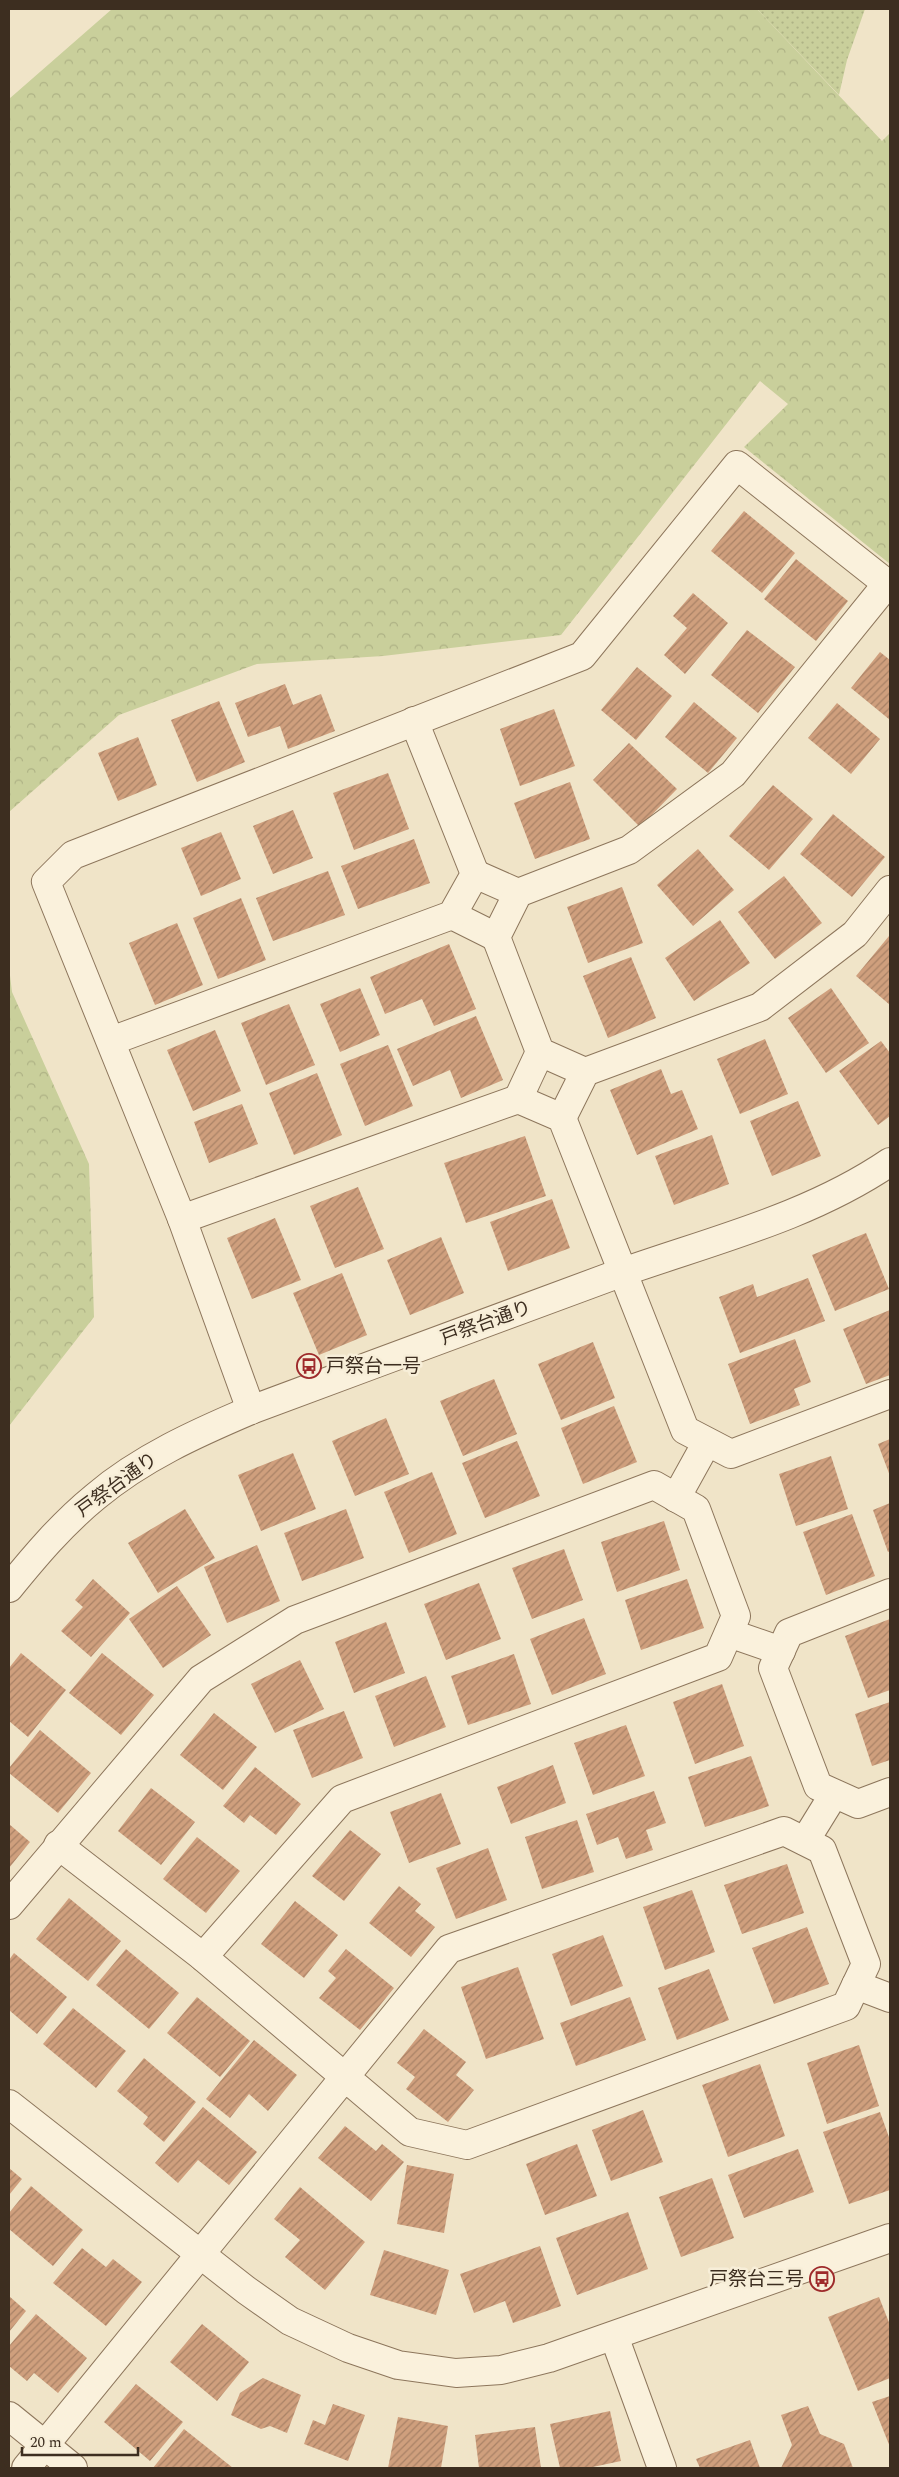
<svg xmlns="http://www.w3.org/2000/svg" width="899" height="2477" font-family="Spectral,'Noto Sans JP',serif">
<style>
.grass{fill:url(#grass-dots)}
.forest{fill:url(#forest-crowns)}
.building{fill:url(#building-hatch)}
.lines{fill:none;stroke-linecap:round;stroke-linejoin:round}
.minor-casing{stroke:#8d765c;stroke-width:30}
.minor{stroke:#faf1dc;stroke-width:28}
.labels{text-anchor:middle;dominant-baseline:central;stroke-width:5;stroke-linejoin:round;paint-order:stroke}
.street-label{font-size:19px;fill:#3d2e20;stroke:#f7eed8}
.poi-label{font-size:19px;fill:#3d2e20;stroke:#f7eed8;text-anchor:start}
</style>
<defs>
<pattern id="grass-dots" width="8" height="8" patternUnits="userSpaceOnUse" patternTransform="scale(1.25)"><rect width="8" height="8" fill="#c9cf9b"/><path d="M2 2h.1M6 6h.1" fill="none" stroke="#aeb285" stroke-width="1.8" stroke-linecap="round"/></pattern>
<pattern id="forest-crowns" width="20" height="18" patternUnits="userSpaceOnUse" patternTransform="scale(1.25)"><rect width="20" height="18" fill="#c9cf9b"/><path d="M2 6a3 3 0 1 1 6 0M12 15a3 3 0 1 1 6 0" fill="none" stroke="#aeb285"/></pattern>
<pattern id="building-hatch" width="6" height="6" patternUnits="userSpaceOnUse" patternTransform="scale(1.25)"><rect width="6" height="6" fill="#cf9f7d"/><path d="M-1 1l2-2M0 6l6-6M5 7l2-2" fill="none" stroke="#a98266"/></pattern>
</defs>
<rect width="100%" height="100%" fill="#f0e4c8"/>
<!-- grass -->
<path class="grass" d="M757,9H865L847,60L839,95Z"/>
<!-- forest -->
<g class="forest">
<path d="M112,9H757L882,141L890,133V564L744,447L788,404L760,381L561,635L383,656L257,664L119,715L9,812V99Z"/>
<path d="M9,967L12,992L89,1164L94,1317L9,1426Z"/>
</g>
<!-- building -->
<g class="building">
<path d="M744,511L795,553L762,593L711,551Z"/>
<path d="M796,559L848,601L816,641L764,599Z"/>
<path d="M693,593L728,623L685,674L664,655L687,628L673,616Z"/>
<path d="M747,630L795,667L758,713L711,675Z"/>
<path d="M880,652L890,660V720L851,688Z"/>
<path d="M637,667L672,696L636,740L601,710Z"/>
<path d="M285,684L293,705L321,694L335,731L288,749L280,726L248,737L235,703Z"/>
<path d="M219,701L245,762L197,782L171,720Z"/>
<path d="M694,702L737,738L708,773L665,737Z"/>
<path d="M837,703L880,739L851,774L808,738Z"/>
<path d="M554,709L575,766L520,786L500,729Z"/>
<path d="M138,737L157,785L118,801L98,753Z"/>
<path d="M629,743L677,789L640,827L593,780Z"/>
<path d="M388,773L409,829L354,850L333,793Z"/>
<path d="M570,782L590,839L535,859L514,803Z"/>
<path d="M773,785L813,819L769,870L729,836Z"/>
<path d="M293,810L313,858L273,874L253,826Z"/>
<path d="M833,814L885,857L852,897L800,854Z"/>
<path d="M221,832L241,879L201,896L181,848Z"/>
<path d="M414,839L430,883L358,909L341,866Z"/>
<path d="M698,849L734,890L693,926L657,885Z"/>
<path d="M328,871L345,915L273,941L256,898Z"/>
<path d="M784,876L822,923L775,959L738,912Z"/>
<path d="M622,887L643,943L588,963L567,907Z"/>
<path d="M241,898L266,960L218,979L193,918Z"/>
<path d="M720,920L750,963L694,1001L665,958Z"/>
<path d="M177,923L203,985L155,1005L129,943Z"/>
<path d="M889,936L890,937V1005L856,976Z"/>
<path d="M449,944L476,1009L434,1026L422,999L385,1014L370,977Z"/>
<path d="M631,957L656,1018L608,1038L583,976Z"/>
<path d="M360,988L380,1035L340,1052L320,1004Z"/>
<path d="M831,988L869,1043L826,1073L788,1018Z"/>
<path d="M289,1004L315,1065L266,1085L241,1023Z"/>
<path d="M476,1016L503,1080L461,1098L450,1070L413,1086L397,1049Z"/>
<path d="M215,1030L241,1091L193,1111L167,1050Z"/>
<path d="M765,1039L788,1094L740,1114L717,1059Z"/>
<path d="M881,1041L890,1053V1116L878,1125L839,1071Z"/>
<path d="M388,1045L413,1106L365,1126L340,1064Z"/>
<path d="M661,1069L671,1094L682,1090L698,1129L637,1155L610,1090Z"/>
<path d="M317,1073L342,1135L294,1155L269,1093Z"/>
<path d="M798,1101L821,1156L772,1176L750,1121Z"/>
<path d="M242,1104L258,1144L209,1163L194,1122Z"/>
<path d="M712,1135L729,1184L674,1205L655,1156Z"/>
<path d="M525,1136L546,1196L466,1223L444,1163Z"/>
<path d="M358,1187L384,1249L335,1268L310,1206Z"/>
<path d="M552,1199L570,1248L508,1271L490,1222Z"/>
<path d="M275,1218L301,1280L252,1299L227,1238Z"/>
<path d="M866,1233L889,1289L835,1311L812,1255Z"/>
<path d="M441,1237L464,1293L410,1315L387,1260Z"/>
<path d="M342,1273L367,1335L319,1355L293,1293Z"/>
<path d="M808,1278L825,1321L740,1353L719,1297L753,1284L757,1297Z"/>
<path d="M890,1310V1375L866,1384L843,1329Z"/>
<path d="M795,1339L811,1382L794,1389L800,1405L750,1424L728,1364Z"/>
<path d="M593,1342L615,1398L561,1420L538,1364Z"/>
<path d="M494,1379L517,1434L463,1456L440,1401Z"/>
<path d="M614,1406L637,1462L583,1484L561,1428Z"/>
<path d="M386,1418L409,1474L355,1496L332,1441Z"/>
<path d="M890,1439V1476L878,1444Z"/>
<path d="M517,1441L540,1496L485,1518L462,1463Z"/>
<path d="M293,1453L316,1509L261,1531L238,1475Z"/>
<path d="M831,1456L848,1509L796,1526L779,1474Z"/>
<path d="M432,1472L457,1534L409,1553L384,1492Z"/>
<path d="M890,1503V1551L888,1552L873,1510Z"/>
<path d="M185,1509L215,1558L158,1593L128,1543Z"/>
<path d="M346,1509L364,1558L302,1581L284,1533Z"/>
<path d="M852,1514L875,1576L826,1595L803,1532Z"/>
<path d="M664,1521L680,1570L617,1592L601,1542Z"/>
<path d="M257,1545L280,1601L227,1623L204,1567Z"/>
<path d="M564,1549L583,1600L532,1619L512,1568Z"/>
<path d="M93,1579L130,1613L91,1657L61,1631L83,1607L75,1600Z"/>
<path d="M687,1579L704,1628L641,1650L625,1600Z"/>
<path d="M479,1583L501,1639L446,1660L424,1604Z"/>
<path d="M177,1586L211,1635L163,1668L129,1619Z"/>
<path d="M584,1618L606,1674L552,1695L530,1639Z"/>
<path d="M890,1619V1690L868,1698L845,1636Z"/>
<path d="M386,1622L405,1673L354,1693L335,1642Z"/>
<path d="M21,1653L66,1690L28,1737L9,1721V1668Z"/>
<path d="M102,1653L154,1695L121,1735L69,1693Z"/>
<path d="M514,1654L531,1704L468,1725L451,1676Z"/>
<path d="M300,1660L324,1709L275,1733L251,1684Z"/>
<path d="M426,1676L446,1727L394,1747L375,1696Z"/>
<path d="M722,1684L744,1746L695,1764L673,1702Z"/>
<path d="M890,1702V1760L872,1766L855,1714Z"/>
<path d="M344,1711L363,1758L312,1778L293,1730Z"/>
<path d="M214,1713L257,1747L223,1790L180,1755Z"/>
<path d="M626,1725L645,1776L593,1795L574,1743Z"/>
<path d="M40,1730L91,1773L58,1813L9,1773V1768Z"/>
<path d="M751,1756L769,1806L705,1827L688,1777Z"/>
<path d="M553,1765L566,1803L511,1824L497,1787Z"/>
<path d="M255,1767L301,1804L276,1835L250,1815L244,1823L223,1806Z"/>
<path d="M151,1788L195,1822L161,1865L118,1831Z"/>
<path d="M654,1791L666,1823L646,1830L653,1850L626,1859L618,1837L597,1845L586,1814Z"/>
<path d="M441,1793L461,1844L409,1863L390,1812Z"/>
<path d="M577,1820L594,1872L542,1889L525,1837Z"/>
<path d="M9,1824L30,1842L9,1868Z"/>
<path d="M350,1830L381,1854L344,1901L312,1876Z"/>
<path d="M197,1837L240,1871L206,1913L163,1879Z"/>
<path d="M488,1848L507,1900L456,1919L436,1868Z"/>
<path d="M787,1864L804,1913L742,1934L724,1885Z"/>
<path d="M399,1886L421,1904L415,1911L435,1927L411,1957L369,1923Z"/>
<path d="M692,1890L715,1952L665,1970L643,1907Z"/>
<path d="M69,1898L121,1941L88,1981L36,1939Z"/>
<path d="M295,1901L338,1935L304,1978L261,1944Z"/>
<path d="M807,1927L829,1984L774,2004L752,1948Z"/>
<path d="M603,1935L623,1986L571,2006L552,1954Z"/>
<path d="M126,1949L179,1993L149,2029L96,1985Z"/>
<path d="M346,1949L394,1988L360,2030L319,1998L336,1978L328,1971Z"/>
<path d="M14,1953L67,1997L37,2034L9,2010V1960Z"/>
<path d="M518,1967L544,2039L486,2059L461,1987Z"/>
<path d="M709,1969L729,2020L677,2040L658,1988Z"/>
<path d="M197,1997L250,2041L220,2077L167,2033Z"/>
<path d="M630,1997L646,2040L576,2066L560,2023Z"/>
<path d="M73,2008L126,2051L96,2088L43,2044Z"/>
<path d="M424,2029L466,2062L456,2075L474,2090L448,2122L406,2089L415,2077L397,2063Z"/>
<path d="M254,2040L297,2075L268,2111L249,2094L230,2118L206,2099Z"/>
<path d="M859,2045L879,2106L827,2124L807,2063Z"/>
<path d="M144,2058L196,2102L164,2142L143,2124L148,2117L117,2091Z"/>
<path d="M760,2064L785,2136L728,2157L702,2085Z"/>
<path d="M203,2107L257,2152L229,2185L198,2160L178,2183L155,2163Z"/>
<path d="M643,2110L663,2162L611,2181L592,2130Z"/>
<path d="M880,2112L890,2140V2190L849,2204L823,2132Z"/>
<path d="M345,2126L376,2151L382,2144L404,2162L371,2201L318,2158Z"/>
<path d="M577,2144L597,2196L545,2215L526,2164Z"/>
<path d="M798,2149L814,2192L744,2218L728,2175Z"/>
<path d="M407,2165L454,2174L444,2233L397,2224Z"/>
<path d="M9,2168L22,2179L9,2195Z"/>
<path d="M712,2178L734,2238L681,2257L659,2197Z"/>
<path d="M31,2186L83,2230L53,2266L9,2229V2213Z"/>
<path d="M300,2187L365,2242L325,2290L285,2257L300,2240L274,2219Z"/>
<path d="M628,2212L648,2269L577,2295L556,2238Z"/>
<path d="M540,2246L561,2306L513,2323L505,2301L474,2313L460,2274Z"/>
<path d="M82,2248L106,2267L113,2259L142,2282L106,2326L53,2283Z"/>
<path d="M384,2250L449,2270L436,2315L370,2295Z"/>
<path d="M9,2296L26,2311L9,2332Z"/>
<path d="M879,2297L890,2325V2378L858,2391L828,2317Z"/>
<path d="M36,2314L87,2358L58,2393L34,2373L27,2381L9,2366V2346Z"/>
<path d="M202,2324L249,2362L217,2401L170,2362Z"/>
<path d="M263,2378L301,2395L287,2433L270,2426L261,2429L231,2415L240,2393Z"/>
<path d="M136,2384L183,2422L150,2461L104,2422Z"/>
<path d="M890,2396V2447L872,2402Z"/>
<path d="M333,2404L365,2415L348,2461L304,2444L313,2420L325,2425Z"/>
<path d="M808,2406L820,2434L844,2444L853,2468H781L792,2445L781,2415Z"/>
<path d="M610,2411L621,2461L588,2468H560L550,2424Z"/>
<path d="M398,2417L448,2426L441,2468H388Z"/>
<path d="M535,2427L541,2468H479L475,2435Z"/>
<path d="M184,2429L233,2468H153Z"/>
<path d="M750,2440L760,2468H700L696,2459Z"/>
</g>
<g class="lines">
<defs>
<g id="minor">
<path d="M475,874L518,893"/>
<path d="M452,915L496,937"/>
<path d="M111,1041L452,915L475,874L414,721"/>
<path d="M585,1072L540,1052L496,937L518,893L629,850L733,774L887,584"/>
<path d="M518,1099L540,1052"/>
<path d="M562,1118L585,1072L760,1007L855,934L890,890"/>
<path d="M182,1219L518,1099L562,1118L685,1430L731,1454L890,1394"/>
<path d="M251,1410L182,1219L46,882L73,855L582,656L737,465L890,586"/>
<path d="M676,1498L707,1442"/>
<path d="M9,1588C35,1556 62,1524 95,1497C141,1458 197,1433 251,1410C375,1364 499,1317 623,1272C714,1240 809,1217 890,1162"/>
<path d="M890,1593L789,1633L773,1668L818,1786L858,1804L890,1792"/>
<path d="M729,1633L781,1651"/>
<path d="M805,1841L834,1794"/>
<path d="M9,1905L201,1679L295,1620L654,1485L696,1509L736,1616L718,1657L342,1799L203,1957"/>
<path d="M856,1985L890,1998"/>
<path d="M9,2104L246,2290L290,2321L348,2348L398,2365L456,2373L501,2370L549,2358L890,2238"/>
<path d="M614,2336L662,2468"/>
<path d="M9,2416L73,2468"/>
<path d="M26,2468L449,1949L784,1831L822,1850L866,1964L846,2006L467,2145L410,2132L203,1957L58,1845"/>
</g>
</defs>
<!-- minor casing -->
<use href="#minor" class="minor-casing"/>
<!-- minor -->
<use href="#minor" class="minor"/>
</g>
<!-- icons -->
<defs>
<symbol id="bus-ring" viewBox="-11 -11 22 22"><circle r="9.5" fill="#f7eed8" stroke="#9e2a2b" stroke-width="1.5"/><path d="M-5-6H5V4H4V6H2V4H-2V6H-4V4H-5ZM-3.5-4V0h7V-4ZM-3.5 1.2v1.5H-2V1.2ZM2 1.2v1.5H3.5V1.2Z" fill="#9e2a2b"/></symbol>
</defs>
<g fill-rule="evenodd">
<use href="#bus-ring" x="295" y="1352" width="28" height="28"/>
<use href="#bus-ring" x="808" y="2265" width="28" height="28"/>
</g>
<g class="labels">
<!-- street labels -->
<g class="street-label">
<text transform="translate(486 1323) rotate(-20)">戸祭台通り</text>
<text transform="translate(117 1485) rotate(-36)">戸祭台通り</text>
</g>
<!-- poi labels -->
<g class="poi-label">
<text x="326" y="1366">戸祭台一号</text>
<text x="804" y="2279" text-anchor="end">戸祭台三号</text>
</g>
</g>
<!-- border -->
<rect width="899" height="2477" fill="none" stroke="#3d2e20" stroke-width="20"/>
<!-- scale -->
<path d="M22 2447v8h116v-8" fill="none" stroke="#3d2e20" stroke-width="2.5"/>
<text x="30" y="2447" font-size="15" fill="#3d2e20" stroke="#f7eed8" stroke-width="4" paint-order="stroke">20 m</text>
</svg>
